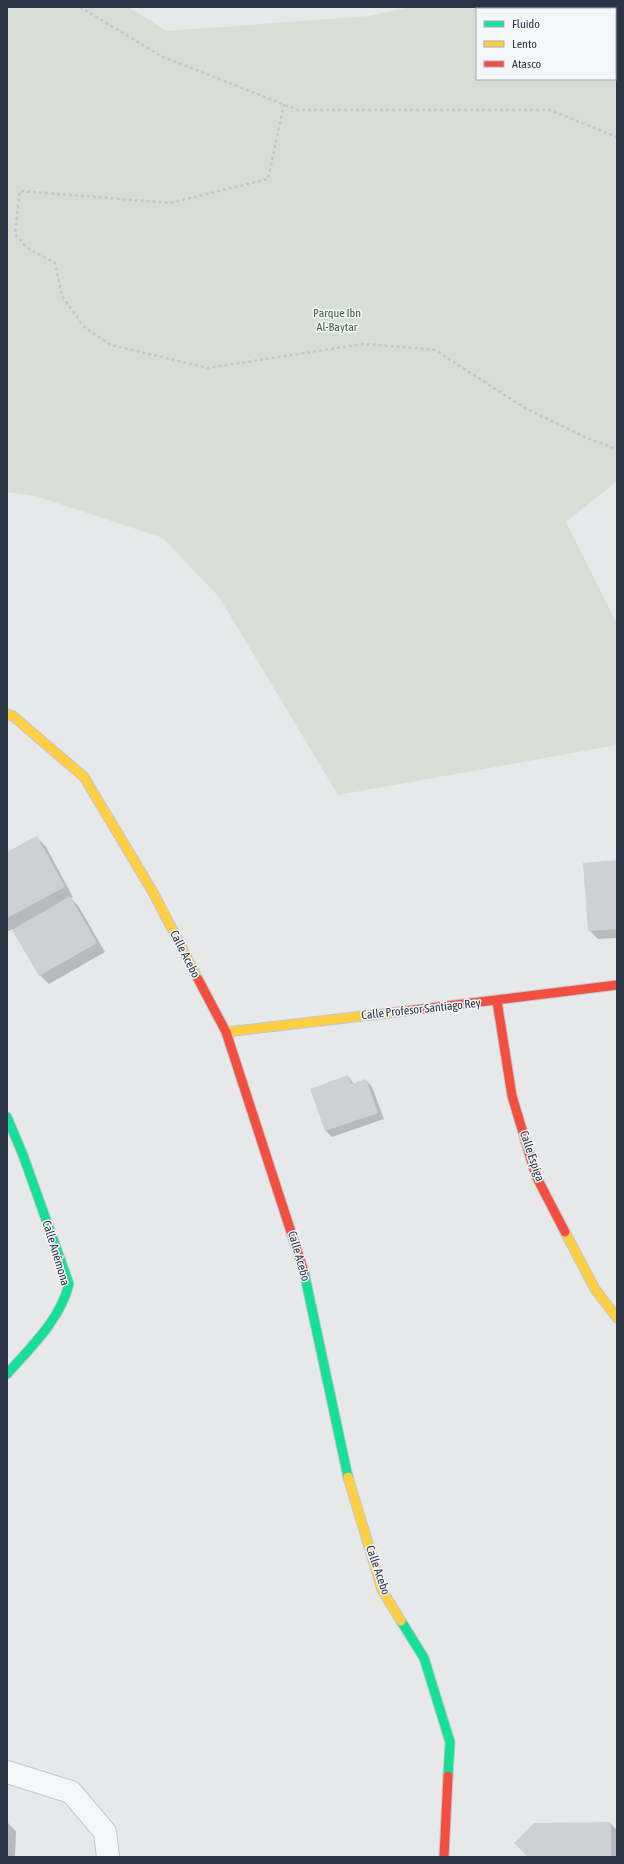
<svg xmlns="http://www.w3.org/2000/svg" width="624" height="1864" font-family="'Asap Condensed',sans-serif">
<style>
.green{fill:#d6ded6;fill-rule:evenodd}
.shadow{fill:#0003}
.building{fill:#ced0d3}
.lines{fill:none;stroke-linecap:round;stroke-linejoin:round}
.street-casing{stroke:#c4c6c8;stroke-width:24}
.fast-casing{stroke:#c4c6c8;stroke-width:11}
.slow-casing{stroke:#c4c6c8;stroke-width:11}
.jam-casing{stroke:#c4c6c8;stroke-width:11}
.path{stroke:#c5c6ca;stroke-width:2.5;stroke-dasharray:3 3;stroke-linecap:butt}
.street{stroke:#f5f6f7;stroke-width:22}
.fast{stroke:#16e098;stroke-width:9}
.slow{stroke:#ffcf43;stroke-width:9}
.jam{stroke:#f24e42;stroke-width:9}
.labels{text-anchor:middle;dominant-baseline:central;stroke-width:3;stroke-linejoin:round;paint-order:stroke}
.park-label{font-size:12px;fill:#3f6138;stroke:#f4f6f9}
.street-label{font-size:12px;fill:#2b3445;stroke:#f4f6f9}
</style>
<rect width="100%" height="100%" fill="#e6e8ea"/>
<!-- green -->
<path class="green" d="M7,7H128L167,31L369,16L410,7H617V481L566,522L617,624V745L338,795L219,597L163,538L36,496L7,492ZM477,9H615V79H477Z"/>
<!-- shadow -->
<g class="shadow">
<path d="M37,837L46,847L73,897L71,898L79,907L105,952L49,984L40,975L13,929L8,931L7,930V853Z"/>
<path d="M617,861V938L598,939L589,930Z"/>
<path d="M348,1076L354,1084L366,1080L372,1087L384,1119L332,1137L326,1131L312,1089Z"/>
<path d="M7,1822L16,1831L15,1857H7Z"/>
<path d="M610,1823L617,1830V1857H529Z"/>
</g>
<!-- building -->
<g class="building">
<path d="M37,836L65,887L7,918V852Z"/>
<path d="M617,860V929L588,931L583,863Z"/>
<path d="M70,896L97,943L39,976L12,930Z"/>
<path d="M348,1075L351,1084L366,1079L378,1113L325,1131L310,1089Z"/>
<path d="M611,1822V1857H528L514,1843L534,1823Z"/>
</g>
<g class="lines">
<defs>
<path id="street" d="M7,1772L71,1792L105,1832L108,1857"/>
<g id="fast">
<path d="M7,1117L23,1155L69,1284C60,1320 31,1347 7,1374"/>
<path d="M304,1272L348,1477"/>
<path d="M401,1621L424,1658L450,1742L448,1776"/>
</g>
<g id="slow">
<path d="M7,714L13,716L84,777L154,894L198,979"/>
<path d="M226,1032L406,1011"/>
<path d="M565,1232L595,1289L617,1318"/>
<path d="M348,1477L382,1590L401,1621"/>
</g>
<g id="jam">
<path d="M198,979L226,1032L304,1272"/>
<path d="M497,1001L512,1096L536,1176L565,1232"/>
<path d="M406,1011L617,985"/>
<path d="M444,1857L448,1776"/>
</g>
</defs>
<!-- street casing -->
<use href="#street" class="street-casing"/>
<!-- fast casing -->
<use href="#fast" class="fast-casing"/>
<!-- slow casing -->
<use href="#slow" class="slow-casing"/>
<!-- jam casing -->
<use href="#jam" class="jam-casing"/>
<!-- path -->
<g class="path">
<path d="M80,7L161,56L298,110H550L617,137"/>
<path d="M284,104L268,179L170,203L20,191L15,234L27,248L55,263L62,296L84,327L111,345L208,368L363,344L435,350L525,408L587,438L617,449"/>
</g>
<!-- street -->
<use href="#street" class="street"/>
<!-- fast -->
<use href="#fast" class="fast"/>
<!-- slow -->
<use href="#slow" class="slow"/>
<!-- jam -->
<use href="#jam" class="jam"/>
</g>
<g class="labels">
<!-- park labels -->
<g class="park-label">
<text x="337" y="313">Parque Ibn<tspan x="337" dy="14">Al-Baytar</tspan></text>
</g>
<!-- street labels -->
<g class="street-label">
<text transform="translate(185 954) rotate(63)">Calle Acebo</text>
<text transform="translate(421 1009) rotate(-6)">Calle Profesor Santiago Rey</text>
<text transform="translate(532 1156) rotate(71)">Calle Espiga</text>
<text transform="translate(56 1253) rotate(73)">Calle Anémona</text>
<text transform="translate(299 1256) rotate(74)">Calle Acebo</text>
<text transform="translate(378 1570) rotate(71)">Calle Acebo</text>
</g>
</g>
<!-- border -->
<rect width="624" height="1864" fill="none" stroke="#2b3445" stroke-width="16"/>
<!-- legend -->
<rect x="476" y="8" width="140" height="72" fill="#f4f6f9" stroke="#a4a8b1"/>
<rect x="484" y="21" width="20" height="6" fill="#16e098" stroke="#a4a8b1"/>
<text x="512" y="28" font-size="12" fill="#2b3445">Fluido</text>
<rect x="484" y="41" width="20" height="6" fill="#ffcf43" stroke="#a4a8b1"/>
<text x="512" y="48" font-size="12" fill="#2b3445">Lento</text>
<rect x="484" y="61" width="20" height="6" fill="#f24e42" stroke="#a4a8b1"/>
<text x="512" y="68" font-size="12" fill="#2b3445">Atasco</text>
</svg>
